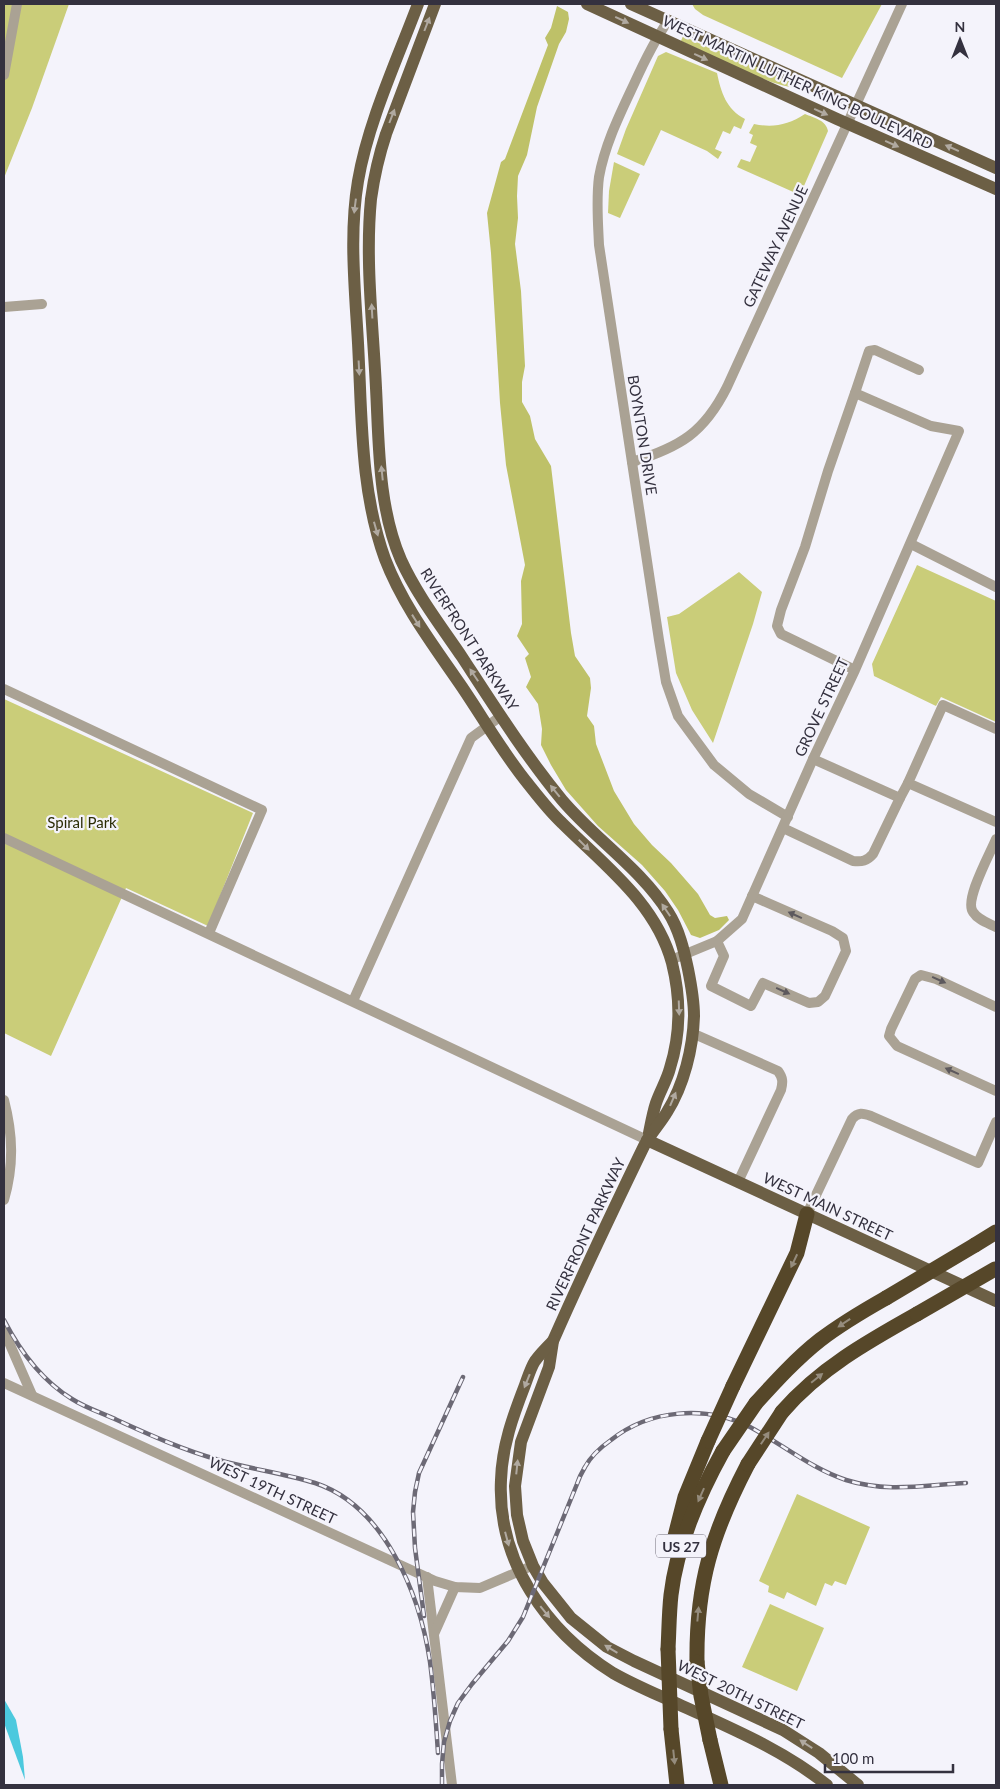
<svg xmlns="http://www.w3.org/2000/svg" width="1000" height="1789" font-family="Lato,sans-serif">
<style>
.green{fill:#cacd79}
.forest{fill:#bec168}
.water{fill:#4cc9de}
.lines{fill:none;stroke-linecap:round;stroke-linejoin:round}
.minor{stroke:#aaa294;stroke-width:10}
.major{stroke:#6c5f45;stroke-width:12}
.highway{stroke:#564729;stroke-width:15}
.rail-casing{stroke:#6c6975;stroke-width:4.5}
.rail{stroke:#f4f3fb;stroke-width:2.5;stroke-dasharray:8;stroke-linecap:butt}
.highway-bridge{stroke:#564729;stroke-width:15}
.oneway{fill:#b0a9a0}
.oneway2{fill:#5d595d}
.oneway3{fill:#958c7d}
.labels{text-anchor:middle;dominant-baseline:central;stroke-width:4.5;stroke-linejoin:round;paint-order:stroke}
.shield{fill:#f4f3fb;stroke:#6e6b77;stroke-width:1}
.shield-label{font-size:14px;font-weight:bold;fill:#34313f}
.street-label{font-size:15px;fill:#34313f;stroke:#f4f3fb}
.park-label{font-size:15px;fill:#2b2c05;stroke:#f4f3fb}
</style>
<rect width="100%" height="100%" fill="#f4f3fb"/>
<!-- green -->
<g class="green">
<path d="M4,4H69L32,108L4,178Z"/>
<path d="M692,4H882L842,78L703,15L695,9Z"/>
<path d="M683,36L705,46L729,53L803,88C774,90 710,54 681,41Z"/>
<path d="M666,52L717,73C721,92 726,109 745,119L741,129L734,126L730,134L723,131L715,149L722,152L718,159L707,151L661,130L644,166L617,154L626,129L658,56Z"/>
<path d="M805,114C814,118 826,120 828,131L800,195L737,167L741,159L750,162L757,146L750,143L753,135L749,133L754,124C773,128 788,125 805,114Z"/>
<path d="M614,162L640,174L620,218L608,213L609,191Z"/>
<path d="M917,565L996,601V722L941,697L936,706L874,676L872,664Z"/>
<path d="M739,572L762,592L753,624L713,743L692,710L676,673L667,617L679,614Z"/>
<path d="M4,699L253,813L208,926L126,888L51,1056L4,1033Z"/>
<path d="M797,1494L870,1527L846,1585L835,1581L832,1586L825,1583L816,1606L787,1592L784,1599L768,1592L769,1586L759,1581Z"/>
<path d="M770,1604L824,1628L797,1691L742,1667Z"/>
</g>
<!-- forest -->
<path class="forest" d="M557,6L568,12L569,19L566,32L559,44L537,107L527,155L518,176L517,196L518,218L515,244L521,291L525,366L522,382V402L530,416L535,439L551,466L571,633L575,656L590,678L591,688L587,716L594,726L596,744L614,791L634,824L652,845L671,863L698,894L710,915L715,918L727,916L729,920L719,930L700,938L691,935L678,910L665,891L642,865L598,826L566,790L551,765L541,745L542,729L538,704L526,687L531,677L525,658L529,654L517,636L522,624L521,581L525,565L506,465L500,403L491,253L487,213L501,162L505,159L548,45L545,38L551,28Z"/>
<!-- water -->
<path class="water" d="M4,1699L16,1720L23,1757L25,1780L4,1723Z"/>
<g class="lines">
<!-- minor -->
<g class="minor">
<path d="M668,21C654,41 644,62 634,84C620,114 605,144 599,177C596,200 598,222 599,245L659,640L666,682L678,716L714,765L749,794L788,817"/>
<path d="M4,75L17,4"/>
<path d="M4,307L42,304"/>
<path d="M855,393L869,351L875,350L919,370"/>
<path d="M632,462C680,447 704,433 727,387L902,4"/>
<path d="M911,544L996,587"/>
<path d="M4,689L262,810L209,933"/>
<path d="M996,729L943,705L908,783L996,822"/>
<path d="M813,759L900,798L908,783"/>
<path d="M783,828L853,861C862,862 867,861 873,854L900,798"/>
<path d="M4,838L647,1140"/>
<path d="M996,839C990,854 964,900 973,912C978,920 988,923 996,927"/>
<path d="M717,941L724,956L711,986L751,1006L763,983L809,1003L818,1002L825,996L846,951L843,938L832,931L752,896"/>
<path d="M671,960L717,941L742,919L813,759L855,670L959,431L931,426L855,393L828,471L805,547L781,610L777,626L781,634L855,670"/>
<path d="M353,1001L471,738L501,716"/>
<path d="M996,1007L936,979L921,975L915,979L891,1029L889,1036L897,1046L996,1091"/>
<path d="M692,1033L778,1071C783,1078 783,1082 781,1090L738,1182"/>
<path d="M4,1100C13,1135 14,1165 4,1200"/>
<path d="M807,1214L852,1119C858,1112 863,1113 871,1116L978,1163L996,1122"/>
<path d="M4,1331L32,1395"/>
<path d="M4,1383L435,1581L455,1587L480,1588L527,1568"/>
<path d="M427,1577L452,1785"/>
<path d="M434,1634L455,1587"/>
</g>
<!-- major -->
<g class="major">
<path d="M418,4C397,60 368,122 358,181C349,234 355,289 358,343C362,416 360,490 385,559C403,606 434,646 462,687C483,718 502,751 525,780C537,795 548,810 562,823C604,865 656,903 672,963C681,999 681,1033 670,1068C667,1080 660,1091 656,1103C653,1112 651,1123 649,1133"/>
<path d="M435,4L386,134C379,155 374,177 371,199C365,261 373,325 376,388C379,444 378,507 401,560C417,595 441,626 462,657C494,706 525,755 562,800C595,839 641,869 668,912C679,929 684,950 688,969C691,984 694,1000 694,1016C693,1048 684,1085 667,1112C660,1124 650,1134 644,1146C613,1210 582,1275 553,1341L549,1367L521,1442L515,1486L517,1515L523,1541L533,1566L543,1583L571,1618L607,1647L634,1661L783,1730L819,1753L858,1785"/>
<path d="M587,4L837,119L996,189"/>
<path d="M631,4L996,168"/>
<path d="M647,1140L996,1301"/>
<path d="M553,1341C547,1347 540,1354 535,1361C531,1367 528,1377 525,1385C513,1416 502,1446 501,1480C497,1561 546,1631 613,1673C634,1685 656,1694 678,1704C730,1728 782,1749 827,1785"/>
</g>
<!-- highway -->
<g class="highway">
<path d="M975,1245L996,1232"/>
<path d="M733,1386L797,1253L807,1214"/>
<path d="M756,1403C776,1381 797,1358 820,1340C841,1324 863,1311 886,1298"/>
<path d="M782,1412C819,1369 867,1342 917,1314"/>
<path d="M672,1548L685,1497L708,1441"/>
<path d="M668,1649C669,1631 669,1613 671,1595C677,1544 698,1496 723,1451"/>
<path d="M697,1662C696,1584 712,1533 748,1464"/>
<path d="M671,1729L677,1785"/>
<path d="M710,1740L721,1785"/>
</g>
<defs>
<g id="rail">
<path d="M4,1320C20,1351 41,1380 72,1399C86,1408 102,1413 117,1420C150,1435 183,1450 219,1460C250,1469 283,1473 315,1483C385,1506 420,1595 430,1662C434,1692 436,1723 438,1753"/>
<path d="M424,1616L415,1548L413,1512L415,1492L419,1473L463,1377"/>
<path d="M442,1785V1764L444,1742L450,1721L458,1703L472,1684L508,1641L523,1617L577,1484C579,1478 582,1472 585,1467C591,1456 601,1447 611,1440C650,1409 706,1405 750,1427C782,1444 812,1469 846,1480C888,1493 924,1485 966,1483"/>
</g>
</defs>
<!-- rail casing -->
<use href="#rail" class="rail-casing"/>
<!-- rail -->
<use href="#rail" class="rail"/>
<!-- highway-bridge -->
<g class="highway-bridge">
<path d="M886,1298L975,1245"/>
<path d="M917,1314L995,1269"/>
<path d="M708,1441L733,1386"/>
<path d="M723,1451L756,1403"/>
<path d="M748,1464L782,1412"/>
<path d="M668,1649L671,1729"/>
<path d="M697,1662L701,1696L710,1740"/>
</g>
</g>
<!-- one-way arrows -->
<defs><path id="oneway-solid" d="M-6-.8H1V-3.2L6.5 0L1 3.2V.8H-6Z" transform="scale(1.25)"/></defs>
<g class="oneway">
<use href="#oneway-solid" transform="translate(622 20) rotate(25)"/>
<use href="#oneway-solid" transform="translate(427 24) rotate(-69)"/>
<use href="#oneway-solid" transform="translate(701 57) rotate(25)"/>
<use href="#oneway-solid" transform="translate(821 112) rotate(24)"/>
<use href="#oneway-solid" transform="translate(392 116) rotate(-69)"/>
<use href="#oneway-solid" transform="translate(892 144) rotate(24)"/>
<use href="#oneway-solid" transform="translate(952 148) rotate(-156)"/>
<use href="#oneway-solid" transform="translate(355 206) rotate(97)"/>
<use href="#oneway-solid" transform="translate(372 311) rotate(-93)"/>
<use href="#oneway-solid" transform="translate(359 368) rotate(87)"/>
<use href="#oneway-solid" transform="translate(382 473) rotate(-96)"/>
<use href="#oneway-solid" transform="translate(376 529) rotate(74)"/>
<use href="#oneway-solid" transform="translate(416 621) rotate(58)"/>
<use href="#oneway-solid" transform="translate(474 675) rotate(-124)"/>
<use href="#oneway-solid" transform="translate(555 791) rotate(-129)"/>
<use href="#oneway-solid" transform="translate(584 845) rotate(45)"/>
<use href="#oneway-solid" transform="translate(666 910) rotate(-124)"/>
<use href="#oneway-solid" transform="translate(679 1008) rotate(88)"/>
<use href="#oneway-solid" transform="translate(673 1099) rotate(-67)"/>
<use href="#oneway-solid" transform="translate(527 1381) rotate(112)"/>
<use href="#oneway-solid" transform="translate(517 1467) rotate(-84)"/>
<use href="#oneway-solid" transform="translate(507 1539) rotate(75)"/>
<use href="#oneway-solid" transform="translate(545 1612) rotate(51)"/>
<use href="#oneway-solid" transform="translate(611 1649) rotate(-149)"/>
<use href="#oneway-solid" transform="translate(806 1744) rotate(-147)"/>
</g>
<g class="oneway2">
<use href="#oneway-solid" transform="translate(795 915) rotate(-156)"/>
<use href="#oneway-solid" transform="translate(939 980) rotate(24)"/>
<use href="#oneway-solid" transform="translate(783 991) rotate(24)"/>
<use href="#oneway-solid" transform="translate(952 1071) rotate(-156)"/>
</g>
<g class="oneway3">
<use href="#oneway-solid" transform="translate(794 1261) rotate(115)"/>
<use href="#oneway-solid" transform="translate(844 1323) rotate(146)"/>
<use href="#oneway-solid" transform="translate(817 1378) rotate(-39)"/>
<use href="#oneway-solid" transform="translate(765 1438) rotate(-56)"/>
<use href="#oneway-solid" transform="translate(701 1495) rotate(114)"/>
<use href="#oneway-solid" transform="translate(698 1614) rotate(-85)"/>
<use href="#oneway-solid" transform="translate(674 1757) rotate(84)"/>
</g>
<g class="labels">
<!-- shield labels -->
<rect class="shield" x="656" y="1534.5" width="50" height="23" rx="4"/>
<g class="shield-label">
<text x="681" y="1546">US 27</text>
</g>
<!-- street labels -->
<g class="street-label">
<text transform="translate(798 82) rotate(25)">WEST MARTIN LUTHER KING BOULEVARD</text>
<text transform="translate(775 246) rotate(-65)">GATEWAY AVENUE</text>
<text transform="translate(643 435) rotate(81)">BOYNTON DRIVE</text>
<text transform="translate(470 639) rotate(57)">RIVERFRONT PARKWAY</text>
<text transform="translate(821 707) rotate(-65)">GROVE STREET</text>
<text transform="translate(828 1206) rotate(25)">WEST MAIN STREET</text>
<text transform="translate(585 1234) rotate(-65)">RIVERFRONT PARKWAY</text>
<text transform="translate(273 1490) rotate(25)">WEST 19TH STREET</text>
<text transform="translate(741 1694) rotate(26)">WEST 20TH STREET</text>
</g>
<!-- park labels -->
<g class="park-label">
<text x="82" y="822">Spiral Park</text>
</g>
</g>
<!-- border -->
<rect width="1000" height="1789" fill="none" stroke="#34313f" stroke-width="10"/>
<!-- north arrow -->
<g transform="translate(960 40)" stroke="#f4f3fb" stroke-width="4" paint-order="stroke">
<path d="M0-4L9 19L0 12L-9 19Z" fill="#34313f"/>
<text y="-8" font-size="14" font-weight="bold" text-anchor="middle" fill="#34313f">N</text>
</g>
<!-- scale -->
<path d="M825 1764v8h128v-8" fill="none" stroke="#34313f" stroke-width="2.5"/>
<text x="832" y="1764" font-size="15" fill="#34313f" stroke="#f4f3fb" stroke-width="4" paint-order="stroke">100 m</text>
</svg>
